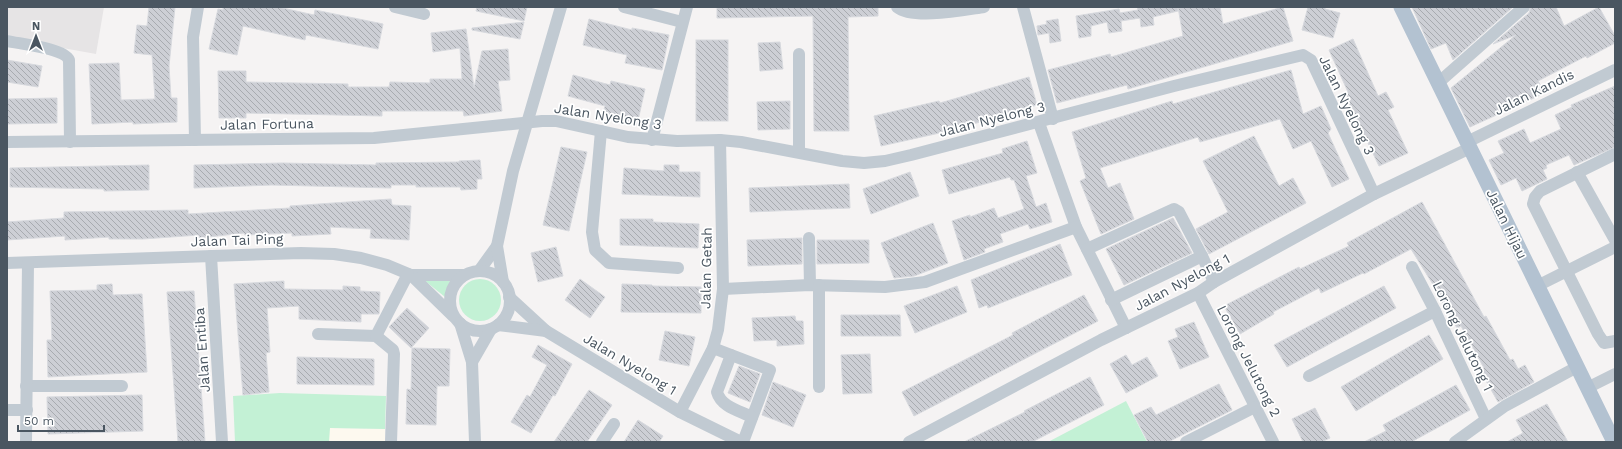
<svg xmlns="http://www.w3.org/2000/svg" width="1622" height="449" font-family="'Work Sans',sans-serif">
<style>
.commercial{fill:#fdf9ef}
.education{fill:#e6e4e5}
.green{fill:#c3f1d5}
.building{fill:url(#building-back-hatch);stroke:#d7d9de}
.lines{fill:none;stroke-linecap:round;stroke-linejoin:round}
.minor{stroke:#c1cad2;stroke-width:12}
.major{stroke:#b3c2d1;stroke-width:15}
.labels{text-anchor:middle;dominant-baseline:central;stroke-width:3.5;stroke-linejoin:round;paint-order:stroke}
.street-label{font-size:14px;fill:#4a5661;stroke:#fff}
</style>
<defs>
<pattern id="building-back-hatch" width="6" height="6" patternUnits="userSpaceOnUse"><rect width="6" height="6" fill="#cdcfd5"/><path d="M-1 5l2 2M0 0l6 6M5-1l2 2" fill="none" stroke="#a8abb0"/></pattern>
</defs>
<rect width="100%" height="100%" fill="#f5f3f3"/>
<!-- commercial -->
<path class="commercial" d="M329,428L385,429V442H329Z"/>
<!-- education -->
<path class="education" d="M7,7H104L96,54L7,38Z"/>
<!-- green -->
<g class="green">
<circle cx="480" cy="300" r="21"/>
<path d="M424,280L450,281L445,297Z"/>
<path d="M280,393L386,396L385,429L330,428L329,442H235L233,396Z"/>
<path d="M1126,401L1147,442H1048Z"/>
</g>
<!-- building -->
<g class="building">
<path d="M149,7H175L169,66L171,98H177V122L133,124V122L92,124L89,64L119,63L121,100L155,99L152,55L134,53L137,25L147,26Z"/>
<path d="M223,7H278L314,15L315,10L383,24L378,49L306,35L305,40L243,26L237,55L209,49L218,9L223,10Z"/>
<path d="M477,7H527L524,21L476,11Z"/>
<path d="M717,7H878V16L848,17L849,131H814L813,16L717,18Z"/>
<path d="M1137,7H1178V11L1153,17L1154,25L1141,27L1140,18L1121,21L1122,31L1109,33L1107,22L1091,26V36L1079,38L1076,16L1119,9L1120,13L1138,10Z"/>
<path d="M1178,7H1220L1223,24L1283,7L1293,41L1128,89L1127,85L1057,103L1048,70L1110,54L1111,57L1183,36Z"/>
<path d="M1308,7H1325V9L1340,13L1333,38L1302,30Z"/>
<path d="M1412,7H1513L1453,60L1446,43L1431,49Z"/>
<path d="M1531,7H1556L1564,26L1599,7L1615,36V43L1587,58L1586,56L1538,81L1545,93L1470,127L1451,88L1516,35L1493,44L1529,13Z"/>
<path d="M589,19L632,30V28L669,35L662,70L625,63L627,55L583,45Z"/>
<path d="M1058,19L1061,41L1050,43L1049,33L1038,35L1037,26L1047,24L1046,21Z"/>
<path d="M524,22L520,39L472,30V28Z"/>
<path d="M466,29L474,88L482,51L508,49L510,80L498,81L502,111L464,116L463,111H382V116L246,113V118H219L218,71H246V82L348,84V87H389L390,82L430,83V79H462L460,48L433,52L431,33Z"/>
<path d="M1353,39L1378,96L1386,92L1394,107L1388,110L1408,153L1379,166L1344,93L1348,92L1329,50Z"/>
<rect x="696" y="40" width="32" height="81"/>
<path d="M780,42L783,69L760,71L758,43Z"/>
<path d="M7,60L42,66L38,87L7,82Z"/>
<path d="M1291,70L1303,114L1321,106L1331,129L1328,133L1349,179L1332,187L1311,141L1293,149L1280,119L1200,142L1198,137L1100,168L1108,188L1120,183L1134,219L1101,234L1080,181L1086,178L1072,132L1172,101L1173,104Z"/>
<path d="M573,75L610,85L611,81L645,89L637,125L602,117L605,106L568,96Z"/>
<path d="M1029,77L1037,105L953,130L881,146L874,116L939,101L940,103Z"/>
<path d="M1615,86V147L1574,165L1569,155L1546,165L1547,168L1543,170L1547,179L1522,191L1516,178L1501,185L1489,160L1504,153L1498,141L1524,129L1530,143L1561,129L1555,115L1572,107L1571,105Z"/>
<path d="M57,98V123L7,124V99Z"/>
<path d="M790,101V129L758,130L757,102Z"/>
<path d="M1254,136L1279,186L1293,178L1306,203L1209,254L1196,229L1228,212L1203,161Z"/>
<path d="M1027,141L1037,173L1026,176L1036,207L1046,203L1052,222L1030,229L1028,224L1000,234L1003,242L984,249L985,252L964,260L952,221L970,215V217L994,208L998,218L1024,209L1014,180H1011L1010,177L949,194L942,170L1003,153L1002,149Z"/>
<path d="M561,147L587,152L569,231L543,225Z"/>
<path d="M480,160L482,179H477V189L461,190L460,187H416V185H391V188L272,185L194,188V165L282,163L376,165V163L459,162V161Z"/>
<path d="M149,165V190L104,191V189L10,187V168Z"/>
<path d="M664,165H679V172H700V197L622,194L624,168L664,171Z"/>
<path d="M910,172L919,196L871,214L863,189Z"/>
<path d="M849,184L850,208L750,212L749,188Z"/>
<path d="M391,199L392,205L411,206L409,240L370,238L371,229L330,227L331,234L292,236V233L245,235L244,233L199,238V235L143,239H109V237L65,240V236L7,240V222L64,218V212L188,210V214L290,208V206Z"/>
<path d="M1422,202L1484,317L1486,316L1510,360L1513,359L1518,369L1525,365L1534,382L1498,402L1480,370L1484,368L1461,326L1457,328L1441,300L1442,299L1411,249L1364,274L1363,273L1321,293L1319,288L1273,312L1274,314L1240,334L1224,306L1299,267L1300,269L1349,246L1347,243Z"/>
<path d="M1173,218L1192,253L1124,285L1106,249Z"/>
<path d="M620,219H653V222L699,224L698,248L620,245Z"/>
<path d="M933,223L948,263L914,276L894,278L881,243Z"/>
<path d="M802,238V264L748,266L747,240Z"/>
<path d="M817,240H869V263L817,264Z"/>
<path d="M1060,244L1072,275L988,308L987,305L979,308L971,280Z"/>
<path d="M556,247L563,276L538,282L531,253Z"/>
<path d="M580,279L605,297L590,318L565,300Z"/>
<path d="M284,281V289L343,290V286L360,287V291L380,292L379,314H361V322L299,319V306L267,308L270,352L266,353L269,392L243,395L234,284Z"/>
<path d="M112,284L113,295L142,294L147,372L48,377L47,340H52L50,291L97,290V285Z"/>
<path d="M622,284L652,285V286L701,287V313L621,312Z"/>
<path d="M957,286L967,312L915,333L904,306Z"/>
<path d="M1384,286L1396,308L1287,367L1274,345Z"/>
<path d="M194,291L205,442H178L167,292Z"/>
<path d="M1084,295L1098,321L914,416L902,392L1013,335L1012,333Z"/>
<path d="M407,308L429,328L411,348L389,327Z"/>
<path d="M841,315H900L901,336H841Z"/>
<path d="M795,316L796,321H803L804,344L777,346V340L754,341L752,318Z"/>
<path d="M1194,322L1209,357L1180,369L1168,341L1178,337L1175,329Z"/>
<path d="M665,331L695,337L689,366L659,360Z"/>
<path d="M1429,335L1443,359L1356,411L1341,387Z"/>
<path d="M538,345L572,364L555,396L553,395L531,433L511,422L527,395L530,397L547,365L532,357Z"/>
<path d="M412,348L450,349L449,386H437L436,425L406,424L407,389L411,390Z"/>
<path d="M870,354L872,393L843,394L841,355Z"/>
<path d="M1126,355L1132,365L1147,357L1158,376L1126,393L1110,364Z"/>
<path d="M297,357L374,359V385L297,384Z"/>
<path d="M739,366L760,374L750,402L728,393Z"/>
<path d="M1090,377L1104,405L1032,442H964L1025,412L1024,411Z"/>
<path d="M773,382L806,395L793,427L762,415Z"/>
<path d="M1219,384L1232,410L1168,442H1148L1134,415L1151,407L1156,415Z"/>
<path d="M1456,385L1470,410L1411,442H1364L1386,431L1383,425Z"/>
<path d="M589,390L612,405L587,442H554Z"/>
<path d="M142,395L143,431L48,434L47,397Z"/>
<path d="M1547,404L1568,442H1507L1523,433L1516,420Z"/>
<path d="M1315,408L1330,438L1321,442H1303L1292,419Z"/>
<path d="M638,420L663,436L659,442H624Z"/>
</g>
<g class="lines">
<!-- minor -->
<g class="minor">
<path d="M395,7L424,14"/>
<path d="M624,7L682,22"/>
<path d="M897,7C913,20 963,10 984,7"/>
<path d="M1023,7L1053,119"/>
<path d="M7,41C20,44 64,48 69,60L70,142"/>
<path d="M1438,83L1524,7"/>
<path d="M1039,123L1076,227L1126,328"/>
<path d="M601,131L592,232L595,250L609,263L678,268"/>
<path d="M195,140L193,37L198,7"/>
<path d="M652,140L687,7"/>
<path d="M7,142L374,138L542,121H556L628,137L677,141L720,140L741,142L842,161L864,163L885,161L911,155L1174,86L1303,55L1311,60L1374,194"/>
<path d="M1467,142L1615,70"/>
<path d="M799,152V54"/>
<path d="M1615,154L1540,191L1535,197L1533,204L1598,334L1604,343L1615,341"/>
<path d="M1577,172L1615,240"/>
<path d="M809,238L810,285"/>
<path d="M1087,249L1174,209L1179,212L1202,256L1111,300"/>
<path d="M211,256L222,442"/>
<path d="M1202,256L1214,282"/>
<path d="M7,263L301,253L334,254L361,258L387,265L411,275H464"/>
<path d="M1412,267L1435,311L1486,419"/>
<path d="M479,271L497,246"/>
<circle cx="480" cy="301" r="30"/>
<path d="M411,275L453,316"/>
<path d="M503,282L497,246L513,171L561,7"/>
<path d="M1537,286L1615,247"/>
<path d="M723,289L810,285L885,287L925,282L1076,227"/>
<path d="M1198,293L1273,442"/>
<path d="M509,297L546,331"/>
<path d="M460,323L472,362L475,442"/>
<path d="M498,325L546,331L680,412L741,442"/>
<path d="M318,334L376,336L393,350L394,354L391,442"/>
<path d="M376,336L408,274"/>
<path d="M713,348L770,370L743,442"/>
<path d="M731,355L717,392C721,407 740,411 752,417"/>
<path d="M472,362L491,329"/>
<path d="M1309,376L1435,311"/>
<path d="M26,386H122"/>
<path d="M819,387V285"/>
<path d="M1587,388L1615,374"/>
<path d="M7,410H27"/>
<path d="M680,412L713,348L718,330L723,289L720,140"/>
<path d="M26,442L28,263"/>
<path d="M602,442L614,424"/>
<path d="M909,442L1101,340L1198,293L1214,282L1374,194L1470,148"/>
<path d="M1186,442L1255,407"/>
<path d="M1455,442L1505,406L1577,367"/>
</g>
<!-- major -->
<path class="major" d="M1401,7L1614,442"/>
</g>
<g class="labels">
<!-- street labels -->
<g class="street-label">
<text transform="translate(1534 92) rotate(-26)">Jalan Kandis</text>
<text transform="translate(1347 105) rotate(64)">Jalan Nyelong 3</text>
<text transform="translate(608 116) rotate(9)">Jalan Nyelong 3</text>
<text transform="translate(992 119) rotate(-14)">Jalan Nyelong 3</text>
<text transform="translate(267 124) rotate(-1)">Jalan Fortuna</text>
<text transform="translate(1507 224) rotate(64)">Jalan Hijau</text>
<text transform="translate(237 240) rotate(-2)">Jalan Tai Ping</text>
<text transform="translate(706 268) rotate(-89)">Jalan Getah</text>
<text transform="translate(1182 282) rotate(-28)">Jalan Nyelong 1</text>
<text transform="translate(1463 336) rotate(64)">Lorong Jelutong 1</text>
<text transform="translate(202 350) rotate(-94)">Jalan Entiba</text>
<text transform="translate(1249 361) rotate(63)">Lorong Jelutong 2</text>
<text transform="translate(630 364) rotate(31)">Jalan Nyelong 1</text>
</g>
</g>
<!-- border -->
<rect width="1622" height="449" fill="none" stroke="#4a5661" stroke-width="16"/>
<!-- north arrow -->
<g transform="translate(36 36)" stroke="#ffffff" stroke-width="3" paint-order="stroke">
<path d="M0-3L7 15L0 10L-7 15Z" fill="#4a5661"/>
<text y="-6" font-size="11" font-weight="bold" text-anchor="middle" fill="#4a5661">N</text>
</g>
<!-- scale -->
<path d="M18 425v6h86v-6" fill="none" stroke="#4a5661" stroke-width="2"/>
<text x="24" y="425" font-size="12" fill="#4a5661" stroke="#ffffff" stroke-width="3" paint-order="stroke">50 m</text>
</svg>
